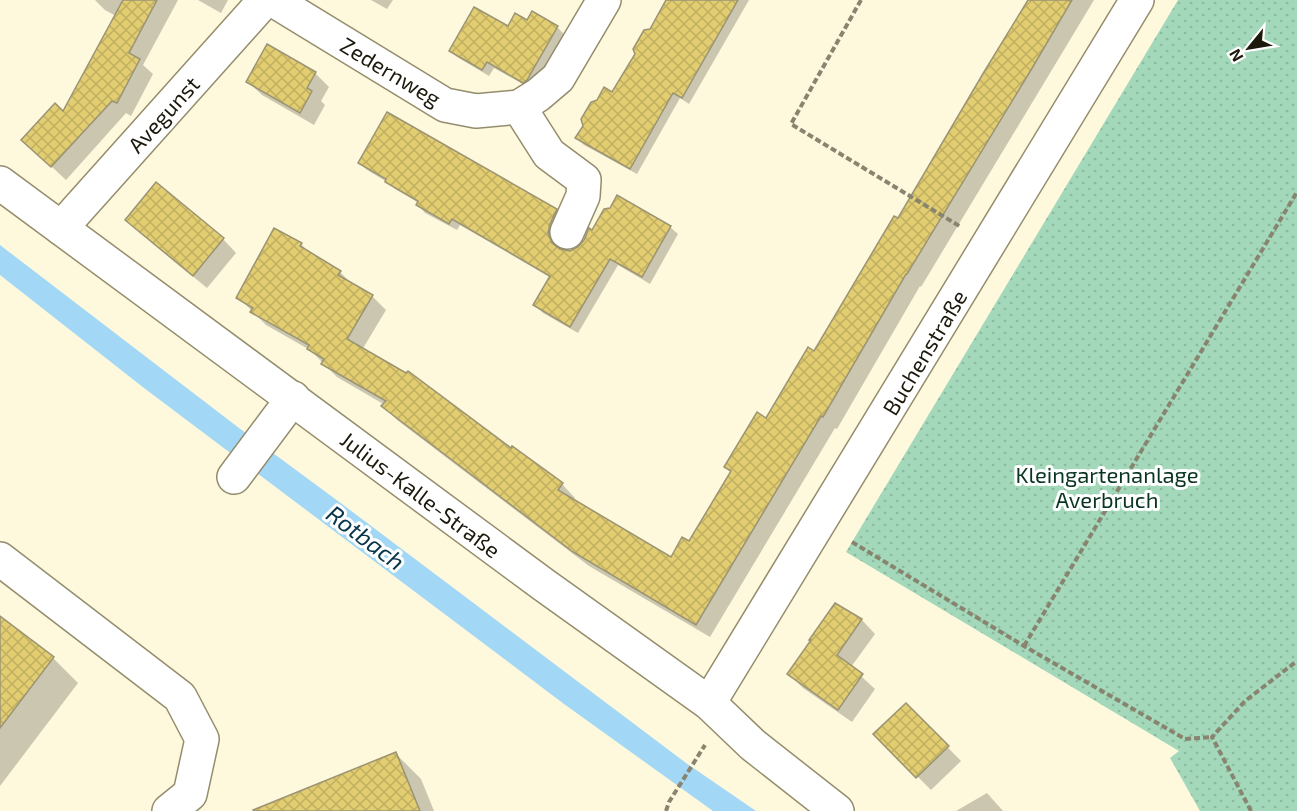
<svg xmlns="http://www.w3.org/2000/svg" width="1297" height="811" viewBox="0 0 1297 811" font-family="'Exo 2',sans-serif">
	<style>
		.park { fill: url(#park-dots) }
		.water { fill: #a2d8f6 }
		.shadow { fill: #0003 }
		.building { fill: url(#building-cross-hatch); stroke: #9b9474; stroke-width: 1.5 }
		.lines { fill: none; stroke-linecap: round; stroke-linejoin: round }
		.minor-casing { stroke: #948d6d; stroke-width: 36 }
		.path { stroke: #88846f; stroke-width: 4; stroke-dasharray: 6 3; stroke-linecap: butt }
		.minor { stroke: #fff; stroke-width: 33 }
		.labels { text-anchor: middle; dominant-baseline: central; stroke-width: 6; stroke-linejoin: round; paint-order: stroke }
		.street-label { font-size: 22px; fill: #1c190c; stroke: #fff }
		.park-label { font-size: 22px; fill: #0a3521; stroke: #fff }
		.water-label { font-size: 24px; font-style: italic; fill: #083549; stroke: #fff }
	</style>
	<defs>
		<pattern id="park-dots" width="8" height="8" patternUnits="userSpaceOnUse" patternTransform="scale(1.5)"><rect width="8" height="8" fill="#a3d9ba"/><path d="M2 2h.1M6 6h.1" fill="none" stroke="#8cba9f" stroke-width="1.8" stroke-linecap="round"/></pattern>
		<pattern id="building-cross-hatch" width="8" height="8" patternUnits="userSpaceOnUse" patternTransform="scale(1.5)"><rect width="8" height="8" fill="#e2cd71"/><path d="M0 0l8 8M0 8l8-8" fill="none" stroke="#c1af61"/></pattern>
	</defs>
	<rect width="100%" height="100%" fill="#fef8dc"/>
	<polygon class="park" points="1178,0 1297,0 1297,811 1200,811 1170,758 1179,751 846,552"/>
	<polygon class="water" points="0,245 239,428 342,504 686,763 756,811 713,811 564,704 144,388 0,275"/>
	<g class="shadow">
		<polygon points="95,0 178,0 143,65 153,74 131,116 126,113 66,180 37,153 64,113 116,16 105,10"/>
		<polygon points="198,0 228,0 221,13"/>
		<polygon points="371,0 393,0 387,9"/>
		<polygon points="668,0 749,0 689,104 680,98 637,174 584,145 577,138 613,94"/>
		<polygon points="1029,0 1094,0 921,287 920,286 837,429 835,428 710,637 589,566 397,420 383,406 385,405 337,377 310,350 266,325 238,297 275,230 301,244 311,255 340,272 353,285 372,296 386,310 362,350 562,484 575,498 573,500 672,559 689,543 732,473 726,466 766,420 815,353 899,220"/>
		<polygon points="532,13 557,27 564,34 535,85 530,88 494,68 489,76 457,57 451,51 528,22"/>
		<polygon points="315,73 329,87 321,101 325,105 314,125 262,95 248,82"/>
		<polygon points="359,162 556,210 563,218 555,242 558,250 570,252 670,227 678,234 650,284 618,265 578,333 543,313 535,305 551,278 460,225 457,230 425,213 418,205 419,203 395,189 387,182 367,170"/>
		<polygon points="127,219 223,239 236,253 207,288 140,233"/>
		<polygon points="835,605 862,620 875,634 851,667 875,689 852,722 803,688 789,674"/>
		<polygon points="0,618 53,658 78,683 0,786"/>
		<polygon points="906,705 961,761 931,790 875,734"/>
		<polygon points="396,754 421,779 434,811 254,811"/>
		<polygon points="987,793 1003,811 956,811"/>
	</g>
	<g class="building">
		<polygon points="123,0 157,0 129,53 140,59 117,103 112,101 51,167 21,140 55,103 63,111"/>
		<polygon points="666,0 738,0 682,98 673,93 630,169 575,138 583,126 581,119 591,102 597,100 604,87 612,92 635,54 633,49 644,30 650,29"/>
		<polygon points="1028,0 1072,0 1031,70 907,274 906,274 823,417 821,416 696,625 573,552 381,406 386,401 321,364 324,359 307,349 309,345 250,312 253,308 236,298 274,228 302,243 300,246 341,271 338,275 373,295 347,339 406,373 408,371 511,448 512,446 563,483 558,490 671,557 682,537 689,541 731,471 724,467 757,412 766,418 808,347 814,351 894,216 898,218 984,72"/>
		<polygon points="474,7 508,26 515,13 527,20 532,11 558,26 527,80 523,83 487,62 482,70 449,51"/>
		<polygon points="267,44 316,72 307,88 312,91 300,113 246,82"/>
		<polygon points="387,112 557,209 550,224 548,233 552,243 560,249 570,251 578,247 584,240 589,228 592,230 604,209 610,208 617,195 671,226 642,277 610,259 570,327 533,305 550,276 452,219 449,224 416,205 418,201 385,182 386,179 358,163"/>
		<polygon points="156,182 224,238 193,276 125,220"/>
		<polygon points="835,603 862,619 837,655 863,674 838,710 787,674 811,640 809,640"/>
		<polygon points="0,616 54,657 0,728"/>
		<polygon points="906,703 949,746 916,778 873,734"/>
		<polygon points="396,752 420,811 254,811 253,810"/>
	</g>
	<g class="lines">
		<g class="minor-casing">
			<g id="minor">
				<polyline points="273,0 445,105 476,111 519,107 538,95 558,78 604,0"/>
				<polyline points="519,107 549,154 584,180 583,196 567,232"/>
				<polyline points="0,183 544,585 709,703 753,745 837,811"/>
				<polyline points="61,228 265,0"/>
				<polyline points="234,477 293,398"/>
				<polyline points="0,559 180,697 202,739 190,794 169,811"/>
				<polyline points="709,703 1137,0"/>
			</g>
		</g>
		<g class="path">
			<polyline points="861,0 791,124 961,227"/>
			<polyline points="852,542 1024,646 1185,739 1212,737"/>
			<polyline points="1024,646 1297,192"/>
			<polyline points="666,811 669,802 705,745"/>
			<polyline points="1251,811 1212,737 1245,701 1297,661"/>
		</g>
		<use href="#minor" class="minor"/>
	</g>
	<g class="labels">
		<g class="street-label">
			<text transform="translate(391 71) rotate(31)">Zedernweg</text>
			<text transform="translate(163 114) rotate(-48)">Avegunst</text>
			<text transform="translate(924 352) rotate(-59)">Buchenstraße</text>
			<text transform="translate(421 494) rotate(37)">Julius-Kalle-Straße</text>
		</g>
		<g class="park-label">
			<text x="1107" y="474">Kleingartenanlage<tspan x="1107" dy="25">Averbruch</tspan></text>
		</g>
		<g class="water-label">
			<text transform="translate(366 537) rotate(37)">Rotbach</text>
		</g>
	</g>
	<g transform="translate(1249 48) rotate(240)" stroke="#ffffff" stroke-width="4.5" paint-order="stroke">
	<path d="M0-4.5L10 22L0 15L-10 22Z" fill="#1c190c"/>
	<text y="-9" font-size="16" font-weight="bold" text-anchor="middle" fill="#1c190c">N</text>
	</g>
</svg>
